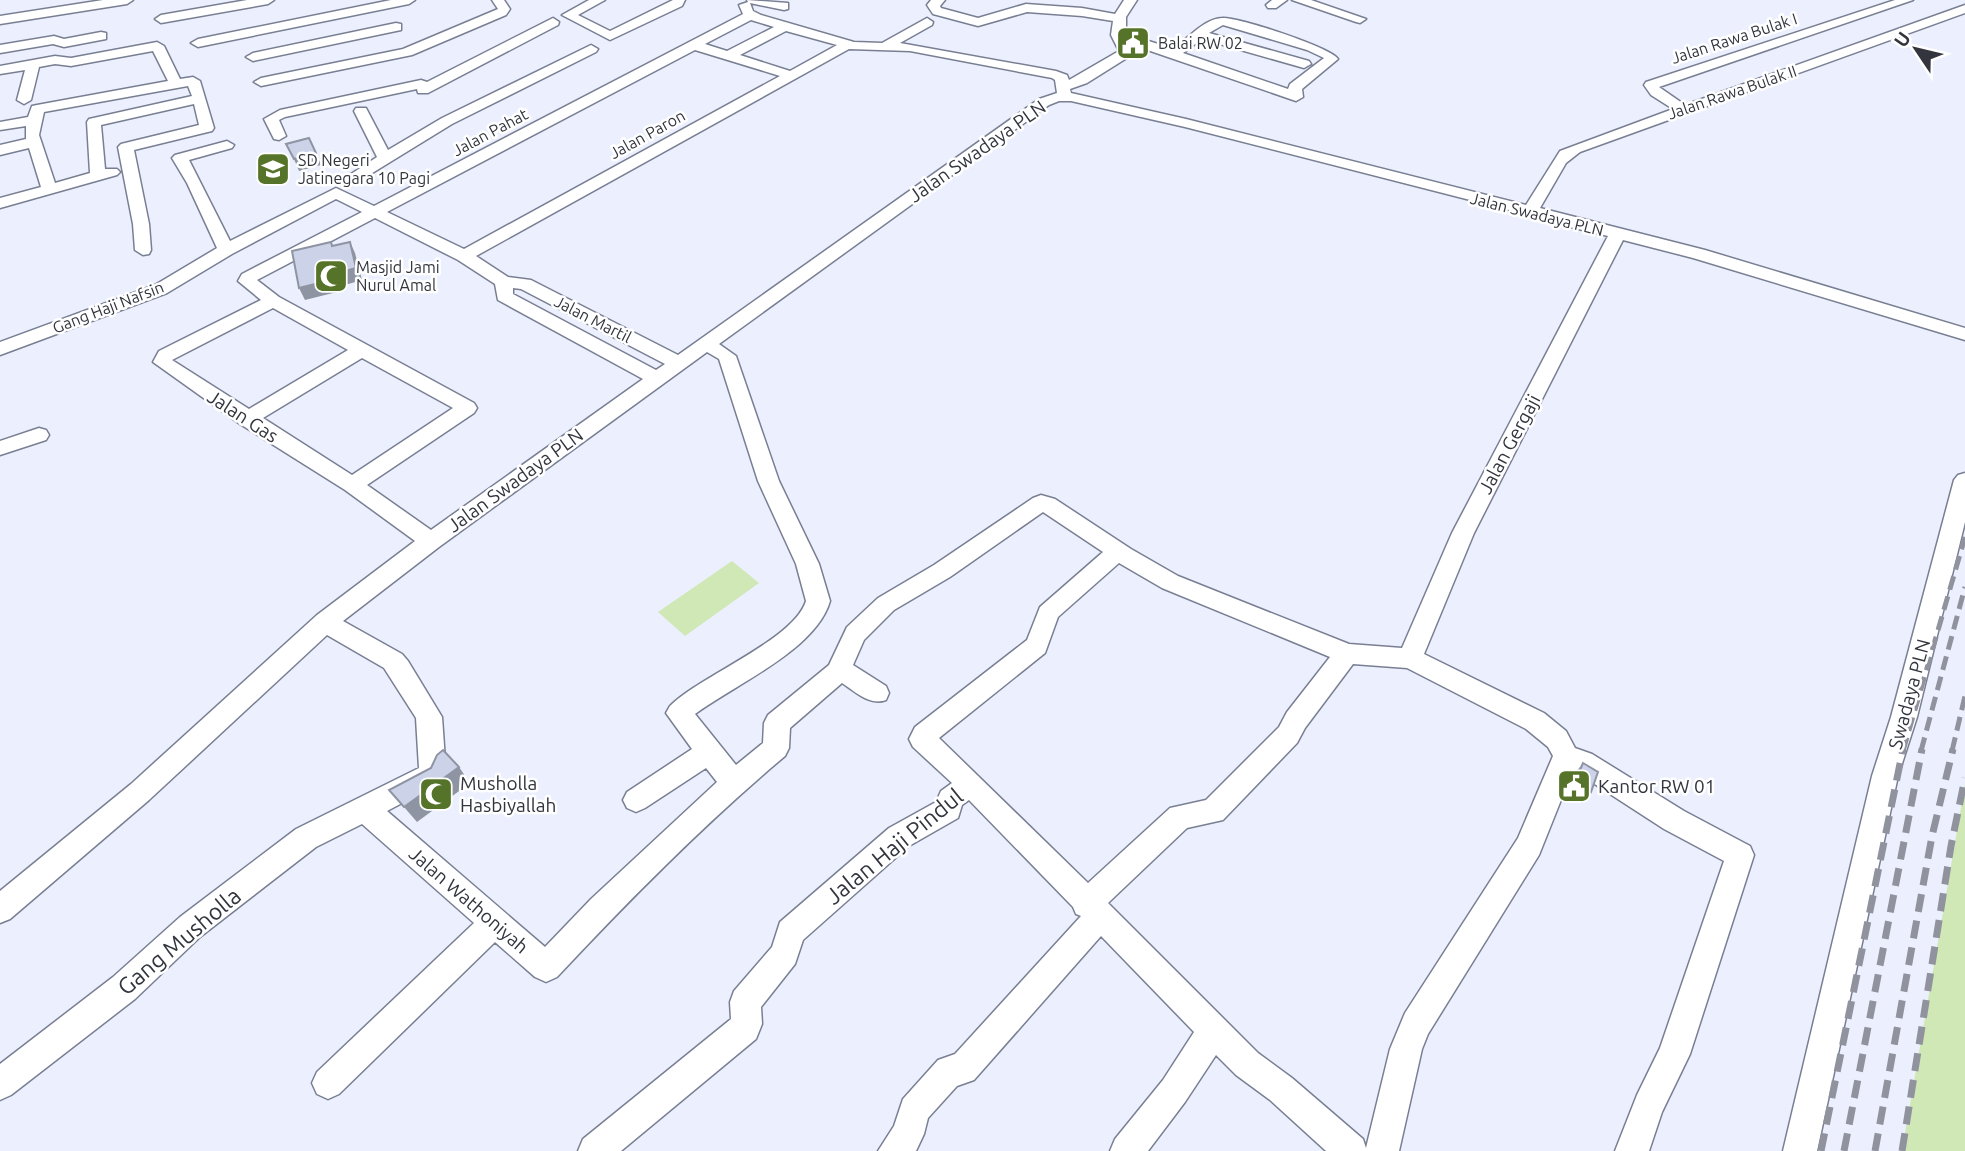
<svg xmlns="http://www.w3.org/2000/svg" width="1965" height="1151" viewBox="0 0 1965 1151" font-family="Ubuntu,sans-serif">
	<style>
		.green { fill: #d0e7b6 }
		.lines { fill: none; stroke-linecap: round; stroke-linejoin: round }
		.minor-casing { stroke: #797f93; stroke-width: 3 }
		.minor { fill: #fff; fill-rule: evenodd }
		.rail-far1 { stroke: #90939e; stroke-width: 5; stroke-dasharray: 14 7; stroke-linecap: butt }
		.rail { stroke: #90939e; stroke-width: 7; stroke-dasharray: 18 9; stroke-linecap: butt }
		.wall { fill: #afb5c8 }
		.shaded-wall { fill: #8f94a3 }
		.building { fill: #ccd3e9; stroke: #8f94a3; stroke-width: 2 }
		.labels { text-anchor: middle; dominant-baseline: central; stroke-width: 5; stroke-linejoin: round; paint-order: stroke }
		.far-street-label { font-size: 16px; fill: #33353e; stroke: #fff }
		.far-poi-label { font-size: 16px; fill: #33353e; stroke: #fff; text-anchor: start }
		.street-label { font-size: 19px; fill: #33353e; stroke: #fff }
		.poi-label { font-size: 19px; fill: #33353e; stroke: #fff; text-anchor: start }
		.near-street-label { font-size: 23px; fill: #33353e; stroke: #fff }
	</style>
	<rect width="100%" height="100%" fill="#ecf0fe"/>
	<g class="green">
		<polygon points="732,561 759,583 685,636 658,612"/>
		<polygon points="1965,784 1965,1151 1902,1151"/>
	</g>
	<g class="lines">
		<g class="minor-casing">
			<g id="minor">
				<polygon points="103,0 133,0 127,4 0,24 0,16"/>
				<polygon points="247,0 274,0 268,4 161,23 155,19 161,15"/>
				<polygon points="391,0 415,0 409,4 198,47 191,43 198,39"/>
				<polygon points="492,0 504,0 510,9 506,15 412,55 261,86 254,82 261,78 403,49 498,9"/>
				<polygon points="589,0 605,0 578,15 610,31 673,0 685,0 682,6 610,40 562,15"/>
				<path d="M747,0L788,3V9L784,10L750,3L753,11L761,15L854,42L882,43L927,18L933,22L932,25L900,43L1056,71L1067,75L1069,80L1119,51L1111,35L1113,21L1082,16L1027,12L978,26L933,14L927,5L931,0H945L940,6L941,8L978,18L1026,4L1082,8L1115,14L1124,0H1137L1126,17V34L1171,48C1188,41 1202,19 1222,18C1236,16 1332,48 1338,59L1302,89L1303,97L1296,101L1130,44L1133,49L1130,56L1087,83L1070,89L1071,93L1186,119L1526,205L1560,151L1673,109L1651,95L1644,85L1646,82L1895,0H1913L1659,87L1685,105L1965,5V13L1580,152L1566,163L1540,208L1705,250L1965,328V340L1693,258L1623,240L1474,533L1424,654L1544,713L1566,731L1575,748L1592,754L1684,811L1750,846L1754,855L1690,1054L1662,1112L1649,1151H1615L1637,1095L1660,1048L1724,861L1664,829L1573,770L1539,855L1428,1034L1422,1049L1399,1151H1326L1270,1100L1236,1075L1216,1055L1185,1102L1148,1151H1110L1115,1139L1163,1080L1194,1032L1101,936L974,1080L957,1086L928,1118L924,1134L916,1151H878L894,1126L903,1099L938,1060L955,1054L1081,916L1076,914L1073,907L969,800L962,805L958,818L909,846L803,940L795,964L761,1007L762,1024L756,1039L621,1151H578L583,1139L731,1019L730,1002L734,991L772,947L780,922L889,828L936,802L941,791L952,783L913,747L909,739L915,727L1027,640L1040,607L1103,552L1043,512L950,577L894,610L864,640L853,665L886,686L889,693L886,700C869,706 856,692 842,683L790,728L789,748L785,756C704,824 629,900 557,977L546,982L535,977L495,942L339,1094L328,1099L317,1094L312,1083L317,1072L474,923L362,824L316,847L200,937L135,999L11,1095L0,1100V1064L113,977L180,917L296,829L419,768L416,718L384,668L327,635L149,800L10,919L0,923V891L131,784L317,615L415,541L345,490L240,424L153,362L159,351L261,300L238,281L242,274L362,212L336,199L232,254L167,293L0,355V342L155,285L217,248L187,183L172,158L175,155L227,141L234,145L232,148L189,160L230,241L336,188L374,206L743,14L739,5L748,2ZM751,20L774,27L727,51L705,44ZM1223,25L1307,50L1324,58L1290,84L1288,89L1183,53L1202,39L1304,68L1311,64L1309,61L1209,33ZM786,31L837,45L790,71L740,55ZM849,49L910,51L1052,78L1055,80L1057,93L1039,99L678,355L531,280L508,277L476,256ZM695,50L780,76L464,249L387,212ZM1059,101H1071L1185,127L1521,213L1523,216L1608,236L1452,533L1402,648L1349,644L1178,576L1131,549L1055,499L1041,495L1033,498L934,565L878,598L847,627L829,665L768,715L764,723L763,743L736,765L695,714C734,685 816,650 830,601L819,564L779,481L736,356L719,344L1049,105ZM375,218L458,260L495,284L498,300L643,379L431,530L367,485L474,413L477,408L474,403L279,297L257,280ZM513,288L521,289L665,364L656,370L513,294ZM273,308L348,350L249,409L172,360ZM707,352L719,359L758,481L796,564L806,601C794,640 701,675 670,706L666,713L692,749L627,792L623,800L627,808L636,812L645,808L706,768L717,782L591,899L545,947L387,811L442,782L446,774L442,717L408,661L402,654L343,621L439,547ZM362,358L453,408L352,475L263,418ZM1119,563L1162,588L1330,657L1287,712L1279,727L1206,800L1170,808L1088,883L939,738L1045,653L1058,617ZM1353,664L1407,668L1526,729L1548,747L1553,756L1518,838L1405,1013L1390,1049L1366,1148L1363,1139L1292,1078L1258,1053L1108,903L1187,828L1223,820L1297,743L1305,728Z"/>
				<polygon points="1272,0 1287,0 1276,8 1268,8 1266,5"/>
				<polygon points="1292,0 1311,0 1366,19 1360,23 1356,22"/>
				<polygon points="553,18 559,22 558,25 428,93 418,93 417,89 285,117 279,120 286,136 279,140 274,139 264,119 280,110 421,80 427,82"/>
				<polygon points="396,23 401,24 401,30 253,61 246,57 253,53"/>
				<polygon points="101,32 106,33 106,39 64,47 53,44 0,53 0,45 54,36 64,39"/>
				<path d="M157,42L164,46L180,79L193,77L200,81L214,128L212,131L134,150L149,224L151,250L149,254L143,255L135,250L133,224L118,147L121,144L199,125L194,104L101,125L105,169H117L120,172L117,175L0,208V198L41,187L29,148L0,155V145L26,139V126L0,130V122L28,117L32,106L37,105L168,81L153,51L71,66L55,64L39,67L31,100L24,104L17,100L25,70L0,74V66L55,56L71,58ZM188,86L192,96L89,119L87,122L90,173L55,183L39,135L44,112Z"/>
				<polygon points="591,45 598,49 596,52 452,124 356,183 350,185 342,180 377,157 354,111 356,108 366,108 388,150 442,118"/>
				<polygon points="39,428 46,430 49,435 46,440 0,455 0,441"/>
				<polygon points="1965,473 1965,522 1917,717 1898,776 1817,1151 1783,1151 1872,776 1891,717 1954,480 1958,475"/>
			</g>
		</g>
		<use href="#minor" class="minor"/>
		<g class="rail-far1">
			<polyline points="1903,751 1965,537"/>
			<polyline points="1921,751 1965,587"/>
			<polyline points="1952,751 1965,696"/>
		</g>
		<g class="rail">
			<polyline points="1821,1151 1903,749"/>
			<polyline points="1844,1151 1922,749"/>
			<polyline points="1875,1151 1932,836 1953,749"/>
			<polyline points="1902,1151 1951,846 1965,778"/>
		</g>
	</g>
	<polygon class="wall" points="1583,763 1591,792 1582,803 1566,795 1574,774"/>
	<g class="shaded-wall">
		<polygon points="315,150 321,165 299,171 294,159"/>
		<polygon points="350,242 355,253 362,280 345,285 345,290 305,300 299,288 338,273"/>
		<polygon points="459,767 470,783 417,822 404,807"/>
	</g>
	<g class="building">
		<polygon points="309,138 316,153 294,159 286,144"/>
		<polygon points="331,242 332,246 350,242 356,268 338,273 339,278 299,288 292,251"/>
		<polygon points="443,750 459,767 404,807 389,790 431,768 437,755"/>
		<polygon points="1583,763 1598,772 1591,792 1574,784"/>
	</g>
	<defs>
		<g id="civic-square" transform="scale(1.75)"><rect x="-9" y="-9" width="18" height="18" rx="4" fill="#567429" stroke="#fff"/><path d="M-.6-6.5H3V-4.5H.6V-3L4-1V1h2V6H-6V1h2V-1L-.6-3ZM-1.2 2.5V6h2.4V2.5Z" fill="#fff"/></g>
		<g id="school-square" transform="scale(1.75)"><rect x="-9" y="-9" width="18" height="18" rx="4" fill="#567429" stroke="#fff"/><path d="M0-5L7-2L0 1L-7-2ZM-4 1L0 2.5L4 1V4Q0 6-4 4Z" fill="#fff"/></g>
		<g id="mosque-square" transform="scale(1.75)"><rect x="-9" y="-9" width="18" height="18" rx="4" fill="#567429" stroke="#fff"/><path d="M3.5-4.9A6 6 0 1 0 3.5 4.9A5 5 0 1 1 3.5-4.9Z" fill="#fff"/></g>
	</defs>
	<g fill-rule="evenodd">
		<use href="#civic-square" x="1133" y="43"/>
		<use href="#school-square" x="273" y="169"/>
		<use href="#mosque-square" x="331" y="276"/>
		<use href="#civic-square" x="1574" y="786"/>
		<use href="#mosque-square" x="436" y="794"/>
	</g>
	<g class="labels">
		<g class="far-street-label">
			<text transform="translate(1734 38) rotate(-18)">Jalan Rawa Bulak I</text>
			<text transform="translate(1732 92) rotate(-19)">Jalan Rawa Bulak II</text>
			<text transform="translate(490 132) rotate(-28)">Jalan Pahat</text>
			<text transform="translate(647 134) rotate(-29)">Jalan Paron</text>
			<text transform="translate(1537 214) rotate(14)">Jalan Swadaya PLN</text>
			<text transform="translate(108 307) rotate(-21)">Gang Haji Nafsin</text>
			<text transform="translate(593 319) rotate(27)">Jalan Martil</text>
		</g>
		<g class="far-poi-label">
			<text x="1158" y="43">Balai RW 02</text>
			<text x="298" y="160">SD Negeri<tspan x="298" dy="18">Jatinegara 10 Pagi</tspan></text>
			<text x="356" y="267">Masjid Jami<tspan x="356" dy="18">Nurul Amal</tspan></text>
		</g>
		<g class="street-label">
			<text transform="translate(977 151) rotate(-35)">Jalan Swadaya PLN</text>
			<text transform="translate(243 416) rotate(33)">Jalan Gas</text>
			<text transform="translate(1509 444) rotate(-62)">Jalan Gergaji</text>
			<text transform="translate(515 480) rotate(-36)">Jalan Swadaya PLN</text>
			<text transform="translate(1909 694) rotate(-75)">Swadaya PLN</text>
			<text transform="translate(469 900) rotate(41)">Jalan Wathoniyah</text>
		</g>
		<g class="poi-label">
			<text x="460" y="783">Musholla<tspan x="460" dy="22">Hasbiyallah</tspan></text>
			<text x="1598" y="786">Kantor RW 01</text>
		</g>
		<g class="near-street-label">
			<text transform="translate(894 846) rotate(-39)">Jalan Haji Pindul</text>
			<text transform="translate(179 941) rotate(-40)">Gang Musholla</text>
		</g>
	</g>
	<g transform="translate(1916 49) rotate(305)" stroke="#ffffff" stroke-width="5" paint-order="stroke">
	<path d="M0-5L12 26L0 18L-12 26Z" fill="#33353e"/>
	<text y="-10" font-size="19" font-weight="bold" text-anchor="middle" fill="#33353e">U</text>
	</g>
</svg>
